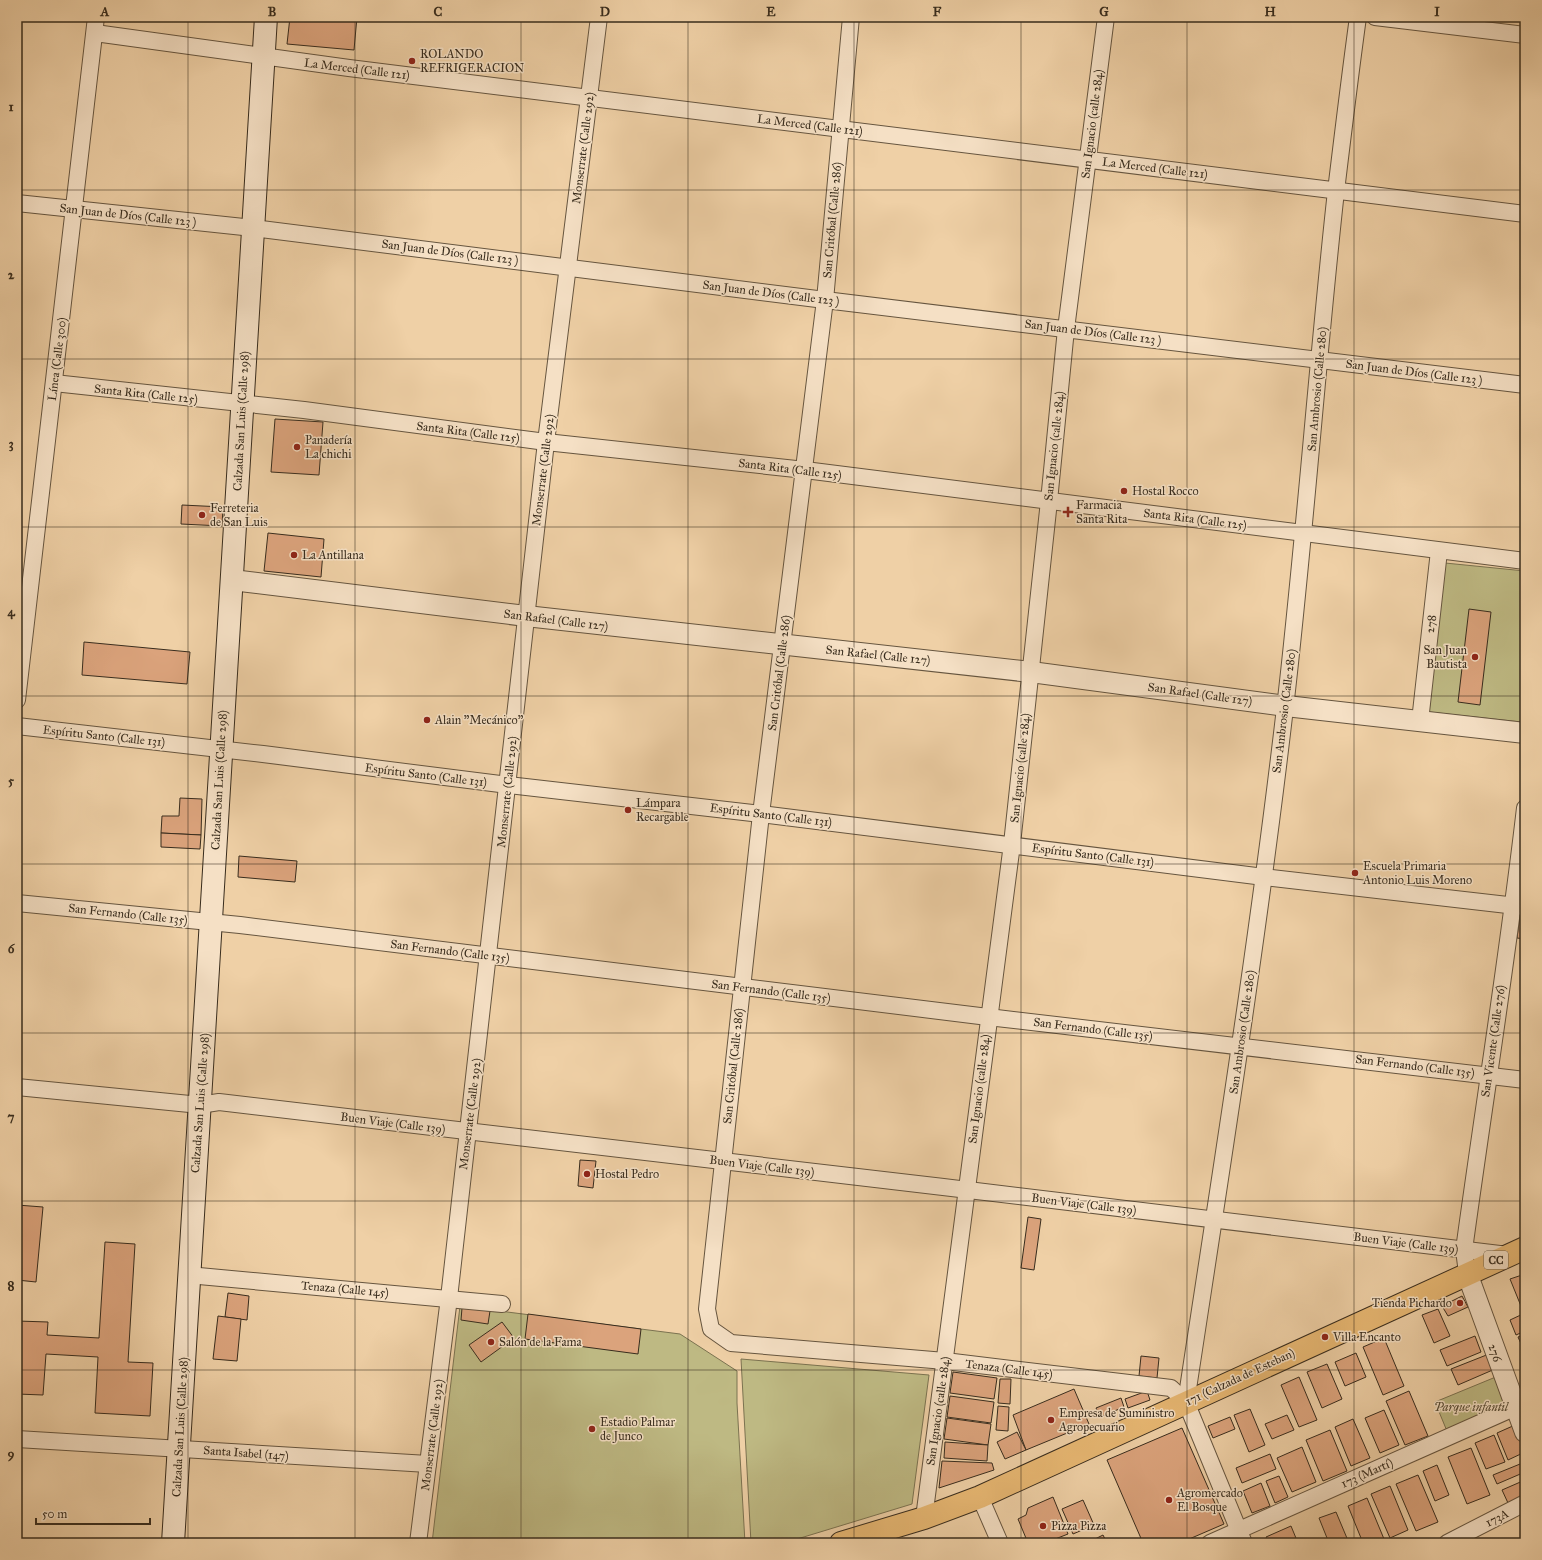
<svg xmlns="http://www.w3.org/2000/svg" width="1542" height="1560" viewBox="0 0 1542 1560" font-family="'IM FELL Great Primer',serif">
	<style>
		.green { fill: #beb983; stroke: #7b7250 }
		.building { fill: #dba37c; stroke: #382c1d }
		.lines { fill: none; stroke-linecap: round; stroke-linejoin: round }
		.minor-casing { stroke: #66553f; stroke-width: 18 }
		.tertiary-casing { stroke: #66553f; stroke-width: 22 }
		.secondary-casing { stroke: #382c1d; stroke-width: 24 }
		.primary-casing { stroke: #382c1d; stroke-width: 24 }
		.minor { stroke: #f5e0c5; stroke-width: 16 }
		.tertiary { stroke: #f5e0c5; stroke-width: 20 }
		.secondary { stroke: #f5e0c5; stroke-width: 22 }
		.primary { stroke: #e8b873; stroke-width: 22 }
		.grid { fill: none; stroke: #382c1d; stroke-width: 1; stroke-opacity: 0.55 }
		.poi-dot { fill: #8f2418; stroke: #f5e0c5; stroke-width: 1.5 }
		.labels { text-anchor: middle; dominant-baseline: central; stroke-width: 3; stroke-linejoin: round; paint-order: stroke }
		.shield { fill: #f5e0c5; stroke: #71624f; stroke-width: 1 }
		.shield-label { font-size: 11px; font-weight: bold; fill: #382c1d }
		.poi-label { font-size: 12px; fill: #382c1d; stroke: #f5e0c5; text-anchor: start }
		.street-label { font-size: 12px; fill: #382c1d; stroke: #f5e0c5 }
		.park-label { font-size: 12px; font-style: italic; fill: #534831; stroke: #f5e0c5 }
		.neatline { fill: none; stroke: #382c1d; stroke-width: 1.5 }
		.grid-label { font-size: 13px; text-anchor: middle; font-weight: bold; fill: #382c1d }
	</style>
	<rect width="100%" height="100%" fill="#efd0a6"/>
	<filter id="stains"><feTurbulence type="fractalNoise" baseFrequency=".005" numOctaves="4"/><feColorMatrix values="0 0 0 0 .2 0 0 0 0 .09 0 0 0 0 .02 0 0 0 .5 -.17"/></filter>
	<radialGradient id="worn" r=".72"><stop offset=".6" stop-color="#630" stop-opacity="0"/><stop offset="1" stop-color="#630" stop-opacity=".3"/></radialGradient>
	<g class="green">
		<polygon points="1445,563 1525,571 1525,718 1521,722 1429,712"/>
		<polygon points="460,1306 680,1334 737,1371 737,1403 745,1543 432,1543"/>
		<polygon points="741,1359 929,1375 912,1504 784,1543 751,1543"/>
		<polygon points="1503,1374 1515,1408 1449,1436 1435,1402"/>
	</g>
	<g class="building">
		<polygon points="290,17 357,17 354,50 287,44"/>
		<polygon points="275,419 323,422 319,475 271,472"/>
		<polygon points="182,505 223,507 222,526 181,524"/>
		<polygon points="268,533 324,539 321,577 264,571"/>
		<polygon points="1469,609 1491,612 1480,705 1458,702"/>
		<polygon points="84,642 190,652 187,684 82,675"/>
		<polygon points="180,798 202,799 201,835 161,833 162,816 179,816"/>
		<polygon points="161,833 201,835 200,849 161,847"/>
		<polygon points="239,856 297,861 295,882 238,877"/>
		<polygon points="1520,915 1525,916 1525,939 1517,938"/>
		<polygon points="580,1160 596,1161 593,1188 578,1186"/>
		<polygon points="17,1205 43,1207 36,1282 17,1280"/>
		<polygon points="1028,1217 1041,1219 1034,1270 1021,1268"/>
		<polygon points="105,1242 135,1244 128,1362 153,1363 150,1416 95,1413 98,1357 46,1354 43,1395 17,1394 17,1321 48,1322 47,1335 99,1338"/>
		<polygon points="1525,1274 1525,1316 1510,1279"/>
		<polygon points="228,1293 249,1296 247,1320 225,1317"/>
		<polygon points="1462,1296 1468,1307 1448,1316 1442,1306"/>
		<polygon points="462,1308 490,1311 488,1324 461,1320"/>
		<polygon points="1438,1309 1450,1336 1434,1343 1422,1315"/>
		<polygon points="1525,1313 1525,1331 1516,1335 1510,1320"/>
		<polygon points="528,1314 641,1329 638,1354 525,1339"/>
		<polygon points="218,1316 241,1319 237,1361 213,1359"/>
		<polygon points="502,1322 514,1338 481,1362 469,1345"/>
		<polygon points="1525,1334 1525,1353 1518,1337"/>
		<polygon points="1475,1336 1481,1352 1447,1366 1440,1350"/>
		<polygon points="1384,1338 1404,1386 1383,1395 1363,1347"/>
		<polygon points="1356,1353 1366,1377 1345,1386 1335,1362"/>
		<polygon points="1489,1354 1495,1369 1458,1385 1451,1369"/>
		<polygon points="1141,1356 1159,1358 1157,1378 1139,1376"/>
		<polygon points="1327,1364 1342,1399 1322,1408 1307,1372"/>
		<polygon points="953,1372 997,1378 994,1399 950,1393"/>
		<polygon points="1299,1377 1317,1420 1299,1427 1281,1385"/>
		<polygon points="1000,1379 1011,1379 1010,1404 998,1403"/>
		<polygon points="1074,1389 1089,1424 1026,1450 1013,1415"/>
		<polygon points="1147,1391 1150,1400 1128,1408 1125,1399"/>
		<polygon points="1409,1391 1428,1436 1405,1445 1386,1401"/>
		<polygon points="950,1396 994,1402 991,1423 947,1417"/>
		<polygon points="1121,1398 1124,1407 1100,1417 1096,1408"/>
		<polygon points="998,1406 1009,1407 1008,1431 996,1430"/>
		<polygon points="1250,1409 1265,1445 1249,1452 1234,1415"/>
		<polygon points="1384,1410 1399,1445 1380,1453 1365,1418"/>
		<polygon points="1287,1415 1294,1430 1272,1439 1265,1424"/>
		<polygon points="1230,1417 1235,1429 1213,1438 1208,1426"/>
		<polygon points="947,1418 991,1424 988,1445 944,1439"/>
		<polygon points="1353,1419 1370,1458 1351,1466 1335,1427"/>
		<polygon points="1515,1425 1525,1448 1525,1452 1508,1460 1497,1433"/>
		<polygon points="1182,1428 1224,1524 1180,1543 1143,1543 1107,1460"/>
		<polygon points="1330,1430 1347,1471 1323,1481 1306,1440"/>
		<polygon points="1017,1432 1026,1450 1005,1459 997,1442"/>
		<polygon points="1494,1435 1505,1462 1486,1469 1475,1443"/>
		<polygon points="945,1442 988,1445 987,1461 944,1458"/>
		<polygon points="1302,1447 1316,1482 1292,1492 1277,1458"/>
		<polygon points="1471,1448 1490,1495 1467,1504 1448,1457"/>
		<polygon points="1270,1454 1276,1469 1242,1483 1236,1468"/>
		<polygon points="942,1461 992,1463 994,1470 939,1488"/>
		<polygon points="1525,1462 1525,1472 1497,1484 1493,1475"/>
		<polygon points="1437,1465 1449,1495 1435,1501 1423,1471"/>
		<polygon points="1418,1475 1438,1522 1416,1531 1396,1484"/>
		<polygon points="1279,1476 1288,1497 1275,1503 1266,1481"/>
		<polygon points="1525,1480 1525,1496 1508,1503 1502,1490"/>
		<polygon points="1261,1483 1270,1506 1252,1513 1243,1491"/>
		<polygon points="1390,1486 1408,1530 1390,1538 1371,1494"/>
		<polygon points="1053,1497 1068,1534 1045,1543 1028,1543 1018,1519 1026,1515 1028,1508"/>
		<polygon points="1367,1498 1384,1539 1374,1543 1363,1543 1348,1506"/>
		<polygon points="1083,1500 1094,1525 1073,1534 1062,1509"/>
		<polygon points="1336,1512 1349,1543 1329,1543 1319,1518"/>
		<polygon points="1291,1526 1298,1543 1269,1543 1266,1537"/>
		<polygon points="1103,1535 1107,1543 1094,1543 1093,1540"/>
		<polygon points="1087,1539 1089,1543 1077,1543"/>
	</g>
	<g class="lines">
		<g class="minor-casing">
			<g id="minor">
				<polyline points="851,17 825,300 761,814 707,1309 711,1329 731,1343 945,1361 1171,1388 1186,1402 1244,1543"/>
				<polyline points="1375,17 1525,35"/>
				<polyline points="95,33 349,68 1525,214"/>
				<polyline points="17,203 253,228 825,300 1525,385"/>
				<polyline points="54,383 304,410 546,442 805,470 1525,561"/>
				<polyline points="17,700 96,17"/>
				<polyline points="1420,721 1439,551"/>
				<polyline points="17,726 263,754 508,785 761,814 1264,877 1525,907"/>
				<polyline points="17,903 240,925 988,1017 1525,1080"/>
				<path d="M17,1087L200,1105L219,1102C648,1155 1079,1200 1508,1255"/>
				<path d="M1467,1273L1464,1250C1484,1103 1508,956 1525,808"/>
				<polyline points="188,1275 502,1304"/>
				<path d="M1186,1402C1221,1171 1258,940 1285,708C1305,536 1317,363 1336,191C1343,133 1350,75 1358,17"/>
				<polyline points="17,1439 428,1464"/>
				<polyline points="980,1497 1000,1543"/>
				<polyline points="924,1518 1012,844 1049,501 1066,329 1106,17"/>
				<polyline points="418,1543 449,1298 546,442 599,17"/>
				<polyline points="1210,1543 1525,1403"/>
				<polyline points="1447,1543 1525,1503"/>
			</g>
		</g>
		<g class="tertiary-casing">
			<g id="tertiary">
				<polyline points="232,580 526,616 1031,672 1286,706 1525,733"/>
				<polyline points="1467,1273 1525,1432"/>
			</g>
		</g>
		<g class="secondary-casing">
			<polyline id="secondary" points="173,1543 266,17"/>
		</g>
		<g class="primary-casing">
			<polyline id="primary" points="841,1543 924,1518 980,1497 1525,1248"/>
		</g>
		<use href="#minor" class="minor"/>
		<use href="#tertiary" class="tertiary"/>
		<use href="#secondary" class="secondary"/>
		<use href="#primary" class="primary"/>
	</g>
	<path class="grid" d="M188,17V1543M355,17V1543M521,17V1543M688,17V1543M854,17V1543M1021,17V1543M1187,17V1543M1354,17V1543M17,190H1525M17,359H1525M17,527H1525M17,696H1525M17,864H1525M17,1033H1525M17,1201H1525M17,1370H1525"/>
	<g class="poi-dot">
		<circle cx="412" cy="61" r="4"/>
		<circle cx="297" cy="447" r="4"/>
		<circle cx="1124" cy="491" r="4"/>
		<path d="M1066 506h4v4h4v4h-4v4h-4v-4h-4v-4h4z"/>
		<circle cx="202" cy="515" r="4"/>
		<circle cx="294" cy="555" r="4"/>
		<circle cx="1475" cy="657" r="4"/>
		<circle cx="427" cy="720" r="4"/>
		<circle cx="628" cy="810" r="4"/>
		<circle cx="1355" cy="873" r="4"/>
		<circle cx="587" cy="1174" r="4"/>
		<circle cx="1460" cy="1303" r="4"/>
		<circle cx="1325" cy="1337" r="4"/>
		<circle cx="491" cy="1342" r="4"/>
		<circle cx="1051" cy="1420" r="4"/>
		<circle cx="592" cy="1429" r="4"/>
		<circle cx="1169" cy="1500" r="4"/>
		<circle cx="1043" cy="1526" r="4"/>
	</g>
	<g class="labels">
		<rect class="shield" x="1484" y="1251" width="24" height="18" rx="3"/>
		<g class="shield-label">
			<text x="1496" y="1260">CC</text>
		</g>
		<g class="poi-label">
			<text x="420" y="54">ROLANDO<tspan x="420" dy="14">REFRIGERACION</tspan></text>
			<text x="305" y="440">Panadería<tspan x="305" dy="14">La chichi</tspan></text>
			<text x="1132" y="491">Hostal Rocco</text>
			<text x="1076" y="505">Farmacia<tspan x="1076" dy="14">Santa Rita</tspan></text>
			<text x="210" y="508">Ferreteria<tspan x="210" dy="14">de San Luis</tspan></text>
			<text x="302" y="555">La Antillana</text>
			<text x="1467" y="650" text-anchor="end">San Juan<tspan x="1467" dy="14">Bautista</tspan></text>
			<text x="435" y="720">Alain "Mecánico"</text>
			<text x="636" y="803">Lámpara<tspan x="636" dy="14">Recargable</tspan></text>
			<text x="1363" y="866">Escuela Primaria<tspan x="1363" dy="14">Antonio Luis Moreno</tspan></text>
			<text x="595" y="1174">Hostal Pedro</text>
			<text x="1452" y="1303" text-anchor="end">Tienda Pichardo</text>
			<text x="1333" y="1337">Villa Encanto</text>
			<text x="499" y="1342">Salón de la Fama</text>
			<text x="1059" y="1413">Empresa de Suministro<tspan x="1059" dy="14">Agropecuario</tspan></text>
			<text x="600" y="1422">Estadio Palmar<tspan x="600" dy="14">de Junco</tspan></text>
			<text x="1177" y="1493">Agromercado<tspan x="1177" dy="14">El Bosque</tspan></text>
			<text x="1051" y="1526">Pizza Pizza</text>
		</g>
		<g class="street-label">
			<text transform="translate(357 69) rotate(7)">La Merced (Calle 121)</text>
			<text transform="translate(1092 124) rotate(-83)">San Ignacio (calle 284)</text>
			<text transform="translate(810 125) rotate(7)">La Merced (Calle 121)</text>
			<text transform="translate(583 148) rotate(-83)">Monserrate (Calle 292)</text>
			<text transform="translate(1155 168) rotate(7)">La Merced (Calle 121)</text>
			<text transform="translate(128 215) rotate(6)">San Juan de Díos (Calle 123 )</text>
			<text transform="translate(832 220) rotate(-85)">San Critóbal (Calle 286)</text>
			<text transform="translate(450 252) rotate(7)">San Juan de Díos (Calle 123 )</text>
			<text transform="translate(771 293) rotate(7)">San Juan de Díos (Calle 123 )</text>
			<text transform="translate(1093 332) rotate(7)">San Juan de Díos (Calle 123 )</text>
			<text transform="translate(57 359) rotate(-83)">Línea (Calle 300)</text>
			<text transform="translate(1414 372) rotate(7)">San Juan de Díos (Calle 123 )</text>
			<text transform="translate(1317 389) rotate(-85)">San Ambrosio (Calle 280)</text>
			<text transform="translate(146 394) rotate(6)">Santa Rita (Calle 125)</text>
			<text transform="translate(241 421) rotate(-87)">Calzada San Luis (Calle 298)</text>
			<text transform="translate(468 432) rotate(7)">Santa Rita (Calle 125)</text>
			<text transform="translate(1054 446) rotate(-84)">San Ignacio (calle 284)</text>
			<text transform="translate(790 469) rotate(7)">Santa Rita (Calle 125)</text>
			<text transform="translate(543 470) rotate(-83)">Monserrate (Calle 292)</text>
			<text transform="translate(1195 519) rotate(7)">Santa Rita (Calle 125)</text>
			<text transform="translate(556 620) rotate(7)">San Rafael (Calle 127)</text>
			<text transform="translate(1431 624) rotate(-83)">278</text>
			<text transform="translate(878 655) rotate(6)">San Rafael (Calle 127)</text>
			<text transform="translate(779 673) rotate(-83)">San Critóbal (Calle 286)</text>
			<text transform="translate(1200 694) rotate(8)">San Rafael (Calle 127)</text>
			<text transform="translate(1284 711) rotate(-83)">San Ambrosio (Calle 280)</text>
			<text transform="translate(104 736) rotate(6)">Espíritu Santo (Calle 131)</text>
			<text transform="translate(1020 768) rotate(-84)">San Ignacio (calle 284)</text>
			<text transform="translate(426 775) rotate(7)">Espíritu Santo (Calle 131)</text>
			<text transform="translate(219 780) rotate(-87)">Calzada San Luis (Calle 298)</text>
			<text transform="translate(507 792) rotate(-84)">Monserrate (Calle 292)</text>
			<text transform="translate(771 815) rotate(7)">Espíritu Santo (Calle 131)</text>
			<text transform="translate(1093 855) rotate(7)">Espíritu Santo (Calle 131)</text>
			<text transform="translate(128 914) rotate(6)">San Fernando (Calle 135)</text>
			<text transform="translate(450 951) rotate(7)">San Fernando (Calle 135)</text>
			<text transform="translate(771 991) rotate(7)">San Fernando (Calle 135)</text>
			<text transform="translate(1093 1029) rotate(7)">San Fernando (Calle 135)</text>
			<text transform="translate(1242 1032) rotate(-82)">San Ambrosio (Calle 280)</text>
			<text transform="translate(1493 1041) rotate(-82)">San Vicente (Calle 276)</text>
			<text transform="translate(733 1066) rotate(-84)">San Critóbal (Calle 286)</text>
			<text transform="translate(1415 1066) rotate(7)">San Fernando (Calle 135)</text>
			<text transform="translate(979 1089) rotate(-83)">San Ignacio (calle 284)</text>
			<text transform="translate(200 1103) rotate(-86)">Calzada San Luis (Calle 298)</text>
			<text transform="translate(470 1114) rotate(-83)">Monserrate (Calle 292)</text>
			<text transform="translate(393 1123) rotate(7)">Buen Viaje (Calle 139)</text>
			<text transform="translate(762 1166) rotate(7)">Buen Viaje (Calle 139)</text>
			<text transform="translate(1084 1204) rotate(7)">Buen Viaje (Calle 139)</text>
			<text transform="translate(1406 1243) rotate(7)">Buen Viaje (Calle 139)</text>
			<text transform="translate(345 1289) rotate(5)">Tenaza (Calle 145)</text>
			<text transform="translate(1495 1353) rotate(70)">276</text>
			<text transform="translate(1009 1369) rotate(7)">Tenaza (Calle 145)</text>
			<text transform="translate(1240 1377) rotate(-25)">171 (Calzada de Esteban)</text>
			<text transform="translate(938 1411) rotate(-82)">San Ignacio (calle 284)</text>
			<text transform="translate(180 1427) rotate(-87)">Calzada San Luis (Calle 298)</text>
			<text transform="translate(432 1435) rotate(-83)">Monserrate (Calle 292)</text>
			<text transform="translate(246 1453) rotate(4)">Santa Isabel (147)</text>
			<text transform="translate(1367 1473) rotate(-24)">173 (Martí)</text>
			<text transform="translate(1497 1518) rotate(-27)">173A</text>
		</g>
		<g class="park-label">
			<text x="1471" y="1407">Parque infantil</text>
		</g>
	</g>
	<rect width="1542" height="1560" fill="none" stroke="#efd0a6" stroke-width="44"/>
	<path d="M36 1518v6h114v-6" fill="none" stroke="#382c1d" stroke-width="2"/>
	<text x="42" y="1518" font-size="12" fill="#382c1d" stroke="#f5e0c5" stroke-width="3" paint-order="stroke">50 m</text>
	<rect x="22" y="22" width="1498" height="1516" class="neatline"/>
	<g class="grid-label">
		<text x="105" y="16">A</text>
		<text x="272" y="16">B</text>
		<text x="438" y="16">C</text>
		<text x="605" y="16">D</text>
		<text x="771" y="16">E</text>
		<text x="937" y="16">F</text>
		<text x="1104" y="16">G</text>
		<text x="1270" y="16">H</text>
		<text x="1437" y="16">I</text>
		<text x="11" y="111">1</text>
		<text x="11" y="279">2</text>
		<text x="11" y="448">3</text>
		<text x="11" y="616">4</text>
		<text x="11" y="785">5</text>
		<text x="11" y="953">6</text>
		<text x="11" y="1121">7</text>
		<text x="11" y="1290">8</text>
		<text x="11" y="1458">9</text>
	</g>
	<rect width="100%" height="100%" filter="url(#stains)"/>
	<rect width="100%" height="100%" fill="url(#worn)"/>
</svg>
